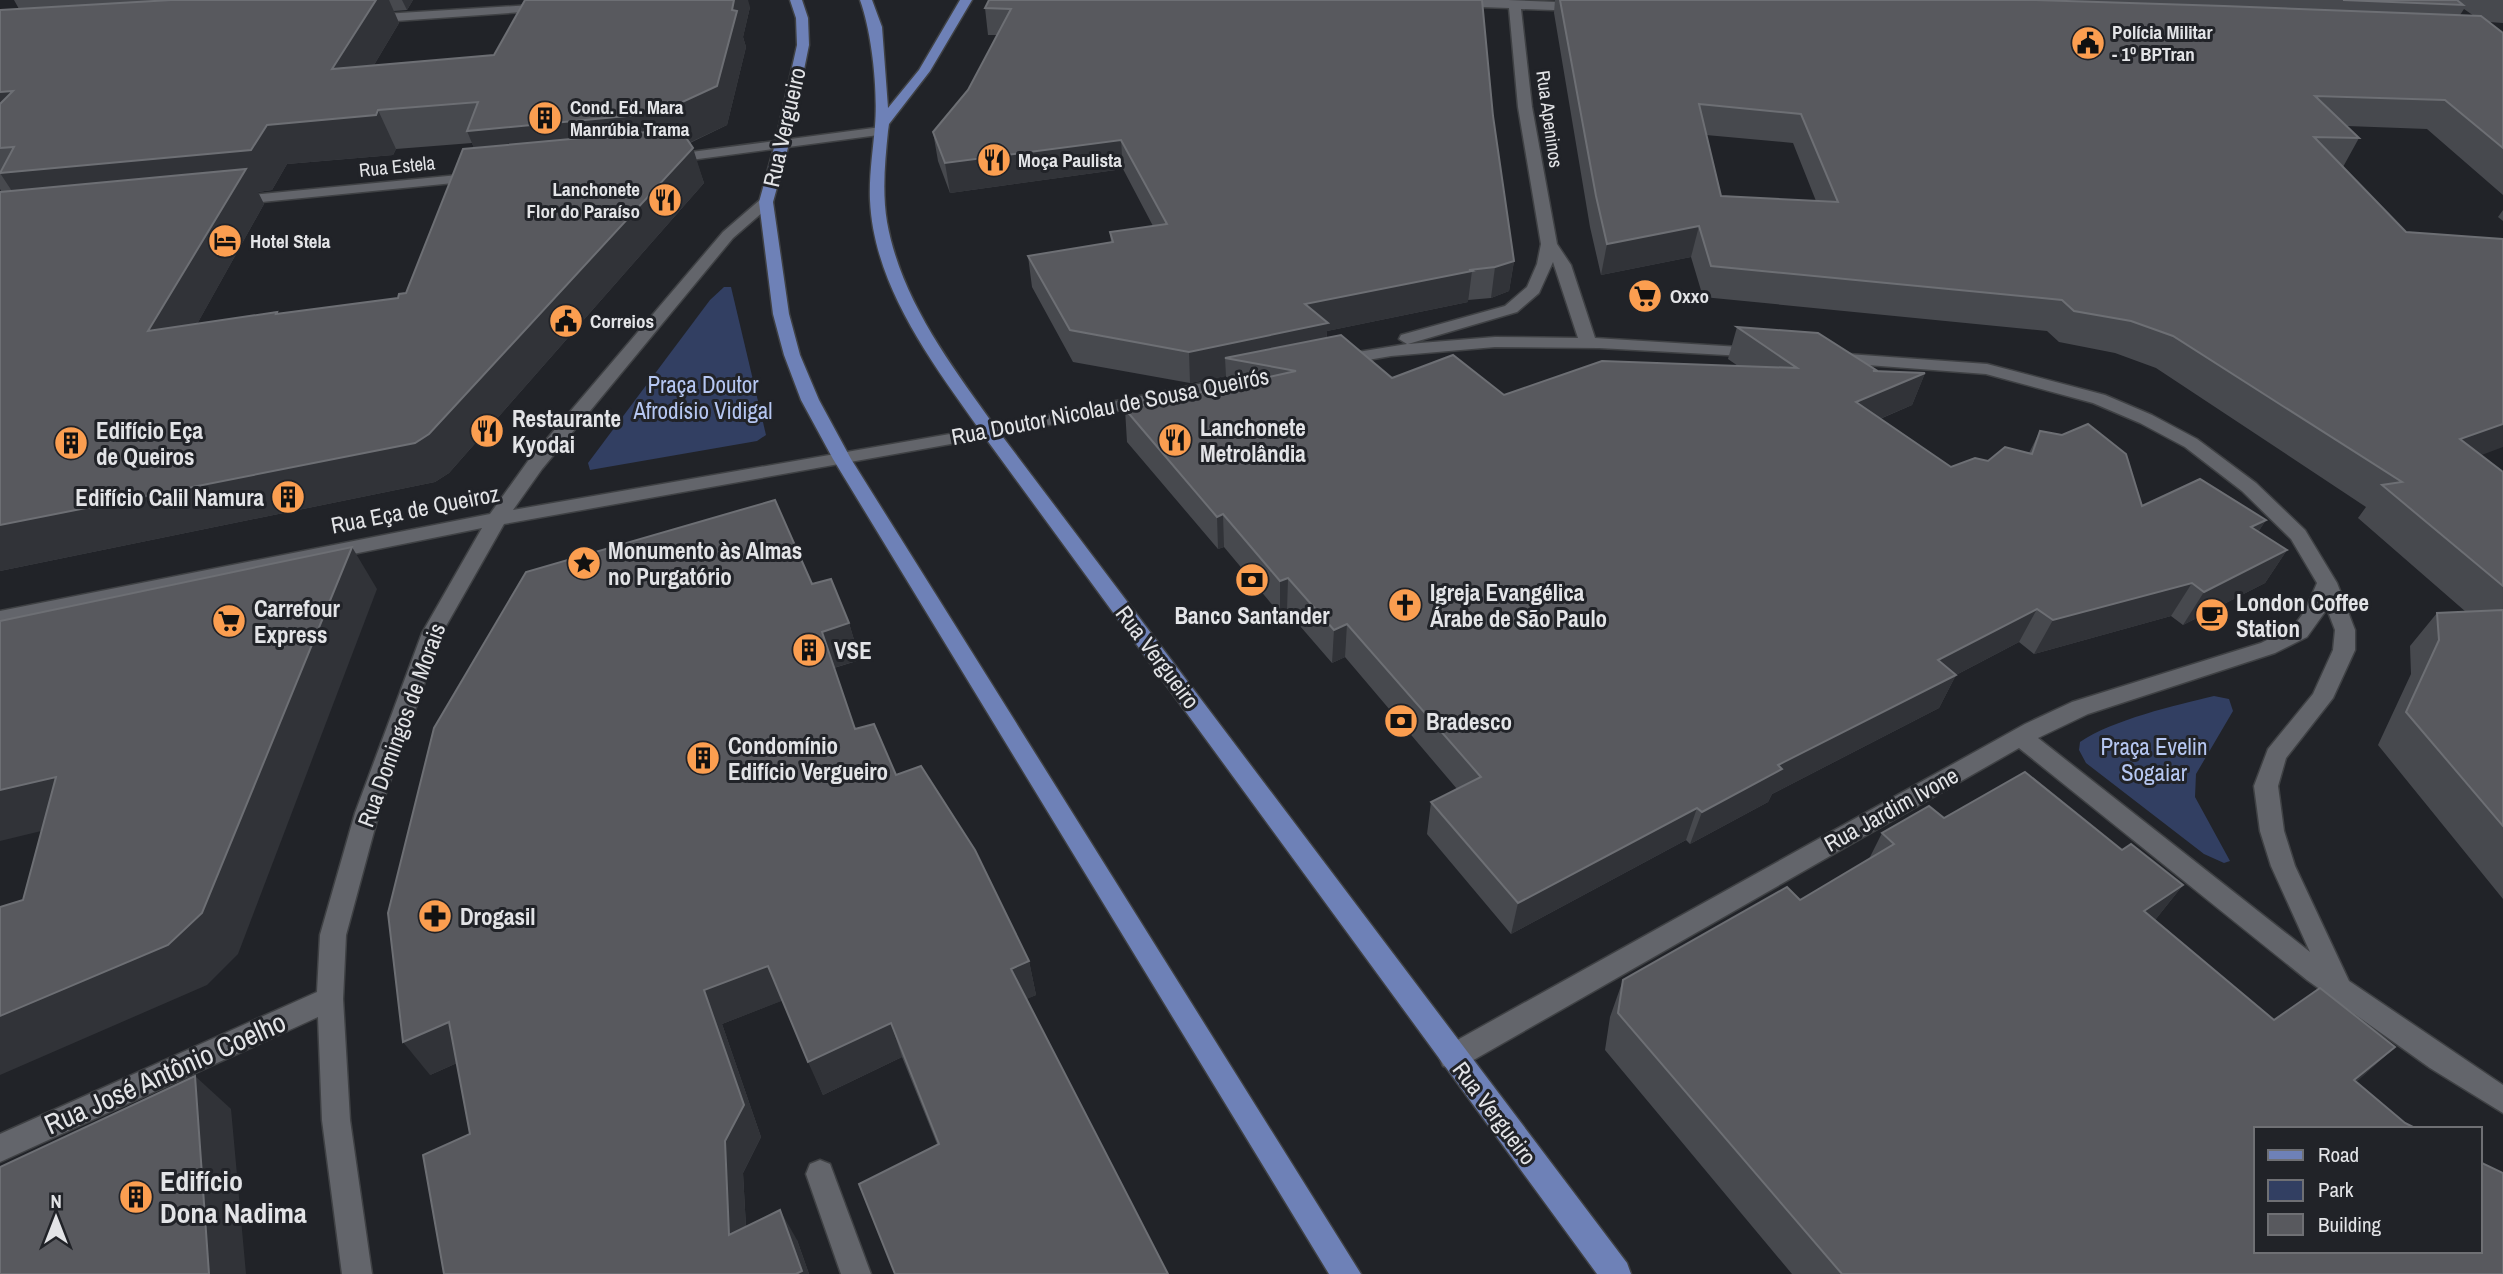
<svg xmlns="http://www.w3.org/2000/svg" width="2503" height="1274" viewBox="0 0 2503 1274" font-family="'Archivo Narrow',sans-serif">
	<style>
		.green { fill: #323f62 }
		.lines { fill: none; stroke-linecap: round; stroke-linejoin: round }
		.minor-casing { stroke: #3f4144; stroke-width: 3 }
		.major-casing { stroke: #3f4144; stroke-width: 3 }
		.minor { fill: #63656b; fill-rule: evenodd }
		.major { fill: #6e81b7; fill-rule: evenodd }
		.wall { fill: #47494e; fill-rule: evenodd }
		.shaded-wall { fill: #313338 }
		.building { fill: #58595e; stroke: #6d6f74; stroke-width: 2; fill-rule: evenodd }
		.labels { text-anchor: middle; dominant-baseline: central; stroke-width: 6; stroke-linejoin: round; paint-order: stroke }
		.far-poi-label { font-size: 19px; font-weight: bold; fill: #e3e4e7; stroke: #212328; text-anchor: start }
		.far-street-label { font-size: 19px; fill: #e3e4e7; stroke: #212328 }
		.street-label { font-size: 23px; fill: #e3e4e7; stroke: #212328 }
		.park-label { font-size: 23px; fill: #b6c7f2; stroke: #212328 }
		.poi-label { font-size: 23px; font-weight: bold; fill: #e3e4e7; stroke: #212328; text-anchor: start }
		.near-street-label { font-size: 28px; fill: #e3e4e7; stroke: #212328 }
		.near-poi-label { font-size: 28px; font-weight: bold; fill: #e3e4e7; stroke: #212328; text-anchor: start }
	</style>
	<rect width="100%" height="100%" fill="#212328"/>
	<g class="green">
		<polygon points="724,287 731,287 766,435 757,441 590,470 588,463 710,300"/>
		<path d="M2214,696L2229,699L2233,711L2196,774L2195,797L2230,861L2224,863L2204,854L2086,763L2079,750L2080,742C2112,720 2176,705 2214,696Z"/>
	</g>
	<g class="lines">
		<g class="minor-casing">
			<g id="minor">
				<path d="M1508,0L1582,3L1588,7L1582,11L1521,9L1532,107L1557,244L1571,265L1595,338L1756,348L1762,349L1764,353L1762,357L1599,348L1495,347L1391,356L1339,365L1333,364L1331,360L1333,356L1407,344L1399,339L1401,335L1505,306L1527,287L1537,264L1541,244L1518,107L1509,8L1453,6L1447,3L1451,0ZM1553,262L1578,338L1495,337L1408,344L1517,312L1539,293Z"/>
				<polygon points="548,4 554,8 552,10 367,23 361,19 367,15"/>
				<polygon points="881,127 886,128 886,134 668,163 661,159 668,155"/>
				<polygon points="479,173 486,177 484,180 232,205 225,201 232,197"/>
				<polygon points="766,198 771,199 773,202 771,205 733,238 542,469 513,510 990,427 1252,373 1261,378 1252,383 990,437 504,524 442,633 379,813 346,935 343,999 350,1120 372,1274 342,1274 322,1120 318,1017 0,1162 0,1134 317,992 320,935 355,813 422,633 482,528 0,625 0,611 490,514 528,461 723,232 761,199"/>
				<path d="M1834,353L1987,364L2105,395L2152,415L2197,439L2256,483L2305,530L2337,583L2355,630V650L2333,698L2286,758L2278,786L2284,831L2295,866L2349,981L2503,1085V1113L2430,1068L2307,980L2019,748L1463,1066L1453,1069L1443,1066L1439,1057L1443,1048L2025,724L2072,702L2261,643L2293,627L2305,611L2317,583L2291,539L2242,491L2185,447L2140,423L2093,403L1986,374L1828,362L1826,358ZM2327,609L2335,630L2333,650L2313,694L2268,749L2254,786L2260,831L2271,866L2310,952L2038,738L2088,714L2275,653L2307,637Z"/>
				<polygon points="820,1160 830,1164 871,1274 841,1274 806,1174 810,1164"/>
			</g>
		</g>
		<g class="major-casing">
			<g id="major">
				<polygon points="790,0 802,0 808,18 809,45 789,144 773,202 789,314 800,355 819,400 851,459 1361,1274 1329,1274 833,459 801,400 784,355 773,314 759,202 775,144 797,45 796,18"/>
				<path d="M860,0H872L882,27L888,108L919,70L960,0H972L930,71L889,124L888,131C885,161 882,192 887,222C901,300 951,365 996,428L1627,1263L1631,1274H1597L984,436C935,366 874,289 870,200C869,175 873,150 875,126C878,90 872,33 860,0Z"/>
			</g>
		</g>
		<use href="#minor" class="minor"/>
		<use href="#major" class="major"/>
	</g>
	<g class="wall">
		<path d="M14,0H413L407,10L394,11L399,23L374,65L494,55L750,7L743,37L746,47L727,125L690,143L704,183L449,473L435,482L0,571V192L11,191H1L0,189V10L19,9ZM472,143L474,148L406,293L398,298L197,324L264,204L258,192L272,190L287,164L393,155L396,149Z"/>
		<polygon points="989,0 1493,116 1514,261 1509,291 1491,298 1468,300 1468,302 1327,331 1327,338 1392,378 1504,395 1738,366 1728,359 1737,327 1876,370 1875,371 1925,373 1912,405 1880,419 1951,467 2029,453 2040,431 2142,506 2266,520 2258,532 2287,550 2265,583 2183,625 2171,616 2034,654 2019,642 1956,675 1939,708 1772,794 1768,802 1690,844 1686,840 1511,934 1427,834 1431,802 1457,789 1345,657 1332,663 1287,611 1280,614 1224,547 1218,549 1127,442 1125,409 1226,387 1226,376 1190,383 1073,362 1032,287 1028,256 1111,243 1110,232 1153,226 1123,169 950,193 938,161 933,132 968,90 997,35 988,35 985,8"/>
		<path d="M1555,0H2503V23L2489,22L2503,33V195L2427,129L2347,126L2359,138L2343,167L2481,455L2503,472V899L2378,745L2411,674L2410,646L2437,613L2466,612L2358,518L2366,507L2156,368L2115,353L2059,342L2047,331L1703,297L1691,257L1601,275L1590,227L1554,13ZM2464,9L2474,16L2460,15ZM1706,135L1793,143L1816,201L1721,196Z"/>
		<polygon points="2503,210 2503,221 2498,217"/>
		<polygon points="812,584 849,623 860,660 834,668 855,729 896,775 1029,961 1036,995 1026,999 1168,1274 937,1144 902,1057 823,1095 783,1000 722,1024 761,1137 743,1173 746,1227 797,1240 809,1274 444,1274 470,1134 457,1063 430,1075"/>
		<polygon points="1944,818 2122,850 2183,885 2155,920 2274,1020 2395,1047 2356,1082 2503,1274 1792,1274 1605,1050 1610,1017 1623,980 1800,900 1869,859 1882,833"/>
	</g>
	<g class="shaded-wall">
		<polygon points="376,0 389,0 399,23 349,107 332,69"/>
		<polygon points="402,0 413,0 407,10"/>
		<polygon points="734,0 748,0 750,7 743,37 746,47 727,125 680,147 483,170 467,131 667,109 732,10"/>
		<polygon points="13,91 0,133 0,92"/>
		<polygon points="378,110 396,149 393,155 287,164 272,190 258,192 264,204 172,369 148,331 27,214 0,173 267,125"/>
		<polygon points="1121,140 1123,169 950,193 945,163"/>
		<polygon points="693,148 704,183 449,473 435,482 0,571 0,525"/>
		<polygon points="1699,226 1691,257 1601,275 1607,244"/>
		<polygon points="1514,261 1509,291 1491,298 1495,267"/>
		<polygon points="1472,271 1468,302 1327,331 1326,355 1225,358 1226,376 1190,383 1189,352 1305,304"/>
		<polygon points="1876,370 1865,398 1925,373 1912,405 1844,434 1856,402 1873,371"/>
		<polygon points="2503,424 2503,447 2436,472 2460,439"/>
		<polygon points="1223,514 1224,547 1218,549 1217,517"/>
		<polygon points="2266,520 2244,553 2251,527"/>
		<polygon points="352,547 377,589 238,954 207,985 0,1075 0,1016"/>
		<polygon points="2287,550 2265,583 2183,625 2204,592"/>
		<polygon points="1288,578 1287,611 1280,614 1280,581"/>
		<polygon points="2192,583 2171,616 2034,654 2053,620"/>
		<polygon points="2037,609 2019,642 1956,675 1939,708 1772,794 1768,802 1690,844 1702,812 1778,765 1938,660"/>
		<polygon points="849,623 860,660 833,668 822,632"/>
		<polygon points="1347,624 1345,657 1332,663 1334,630"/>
		<polygon points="56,777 95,818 0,841 0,790"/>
		<polygon points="1697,808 1686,840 1511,934 1518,903"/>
		<polygon points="2183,885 2152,924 2144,911"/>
		<polygon points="1029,961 1036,995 1018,1003 1011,969"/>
		<polygon points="768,966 784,1000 722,1024 761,1137 743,1173 748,1265 729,1235 725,1141 704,990"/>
		<polygon points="449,1022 475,1055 430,1075 403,1042"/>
		<polygon points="891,1023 902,1057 823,1095 808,1062"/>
		<polygon points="2395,1047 2354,1084 2354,1080"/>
		<polygon points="195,1076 231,1109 246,1274 209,1274"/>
		<polygon points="780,1210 797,1240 809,1274 796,1274"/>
	</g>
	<g class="building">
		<polygon points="171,0 376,0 332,69 494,55 525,0 734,0 732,10 737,11 717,86 667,109 670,112 467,131 478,102 378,110 376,115 267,125 251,150 0,173 14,147 0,148 0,104 13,91 0,92 0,10"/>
		<polygon points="989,0 1482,0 1493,116 1514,261 1495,267 1469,270 1472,271 1305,304 1328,323 1189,352 1070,330 1028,256 1113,242 1110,232 1167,224 1121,140 945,163 933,132 968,90 1011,9 985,8"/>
		<path d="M1560,0H2035L2224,6L2481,16L2503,33V148L2445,100L2315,96L2359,138L2314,137L2406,232L2503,239V424L2460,439L2503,472V586L2382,485L2402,482L2173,336L2131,321L2074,311L2062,300L1711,266L1699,226L1607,244L1596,196ZM1699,104L1801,114L1838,202L1721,196Z"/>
		<polygon points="2343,0 2457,0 2463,5"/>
		<polygon points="680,129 693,148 429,434 415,443 0,525 0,192 246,169 148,331 277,312 276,314 398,298 399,294 406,293 463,149"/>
		<polygon points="1737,327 1818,333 1876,370 1873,371 1925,373 1856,402 1951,467 1975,458 1988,461 2005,447 2032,454 2040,431 2062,435 2088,424 2126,454 2142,506 2200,479 2266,520 2251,527 2287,550 2204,592 2192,583 2053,620 2037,609 1938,660 1956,675 1778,765 1782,769 1702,812 1697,808 1518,903 1431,802 1481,777 1347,624 1334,630 1288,578 1280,581 1223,514 1217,517 1125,409 1296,371 1225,358 1341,335 1392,378 1453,355 1504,395 1602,361 1797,368"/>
		<polygon points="775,500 812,584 831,579 849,623 822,632 855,729 874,724 896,775 921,766 975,850 1029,961 1011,969 1168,1274 895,1274 859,1184 939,1144 891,1023 808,1062 768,966 704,990 744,1105 725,1141 729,1235 780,1210 802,1271 796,1274 444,1274 423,1155 470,1134 449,1022 403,1042 388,913 434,728 526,572"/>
		<polygon points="352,547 202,913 168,945 0,1016 0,907 23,900 56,777 0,790 0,621"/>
		<polygon points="2503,610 2503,826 2406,712 2439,640 2437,613"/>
		<polygon points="2025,772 2122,850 2131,844 2183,885 2144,911 2274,1020 2320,988 2395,1047 2354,1080 2405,1123 2417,1129 2256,1129 2256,1251 2480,1251 2480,1162 2503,1173 2503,1274 1842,1274 1618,1013 1623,980 1787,887 1800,900 1894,844 1882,833 1929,806 1944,818"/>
		<polygon points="195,1076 209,1274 0,1274 0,1167"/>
	</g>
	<defs>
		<g id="civic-disc" transform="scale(1.75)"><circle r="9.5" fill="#fb9e50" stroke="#212328"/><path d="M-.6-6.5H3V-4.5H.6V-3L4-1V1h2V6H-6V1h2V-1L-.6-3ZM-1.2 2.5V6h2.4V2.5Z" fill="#111"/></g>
		<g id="building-disc" transform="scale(1.75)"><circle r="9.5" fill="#fb9e50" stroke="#212328"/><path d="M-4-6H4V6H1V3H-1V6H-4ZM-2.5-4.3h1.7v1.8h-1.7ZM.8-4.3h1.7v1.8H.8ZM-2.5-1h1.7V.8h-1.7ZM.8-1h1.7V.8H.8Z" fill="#111"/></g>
		<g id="restaurant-disc" transform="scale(1.75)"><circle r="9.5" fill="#fb9e50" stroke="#212328"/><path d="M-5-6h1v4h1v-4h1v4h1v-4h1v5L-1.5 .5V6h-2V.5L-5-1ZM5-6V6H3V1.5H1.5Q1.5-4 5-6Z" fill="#111"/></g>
		<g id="hotel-disc" transform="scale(1.75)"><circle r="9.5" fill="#fb9e50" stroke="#212328"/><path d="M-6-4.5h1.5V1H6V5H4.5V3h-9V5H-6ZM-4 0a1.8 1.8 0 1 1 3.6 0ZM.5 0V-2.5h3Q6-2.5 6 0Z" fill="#111"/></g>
		<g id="supermarket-disc" transform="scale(1.75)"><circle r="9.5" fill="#fb9e50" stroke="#212328"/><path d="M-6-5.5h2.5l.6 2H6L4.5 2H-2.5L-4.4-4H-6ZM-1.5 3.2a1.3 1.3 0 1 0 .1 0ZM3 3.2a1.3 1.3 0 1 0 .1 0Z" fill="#111"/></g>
		<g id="sight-disc" transform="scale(1.75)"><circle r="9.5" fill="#fb9e50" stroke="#212328"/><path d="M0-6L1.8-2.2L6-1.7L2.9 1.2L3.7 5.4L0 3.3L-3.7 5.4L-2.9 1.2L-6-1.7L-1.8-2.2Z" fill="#111"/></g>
		<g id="bank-disc" transform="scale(1.75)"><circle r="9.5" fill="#fb9e50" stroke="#212328"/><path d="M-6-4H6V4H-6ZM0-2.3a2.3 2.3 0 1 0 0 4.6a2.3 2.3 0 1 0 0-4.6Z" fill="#111"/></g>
		<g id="church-disc" transform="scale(1.75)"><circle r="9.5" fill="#fb9e50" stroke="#212328"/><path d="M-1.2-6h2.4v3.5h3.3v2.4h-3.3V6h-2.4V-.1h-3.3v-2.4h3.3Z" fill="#111"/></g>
		<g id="cafe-disc" transform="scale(1.75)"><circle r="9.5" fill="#fb9e50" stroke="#212328"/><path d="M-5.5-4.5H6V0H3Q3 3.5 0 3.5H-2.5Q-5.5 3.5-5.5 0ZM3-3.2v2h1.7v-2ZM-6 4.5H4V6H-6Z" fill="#111"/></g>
		<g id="pharmacy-disc" transform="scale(1.75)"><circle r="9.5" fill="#fb9e50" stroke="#212328"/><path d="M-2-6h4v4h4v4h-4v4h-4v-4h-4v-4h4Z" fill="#111"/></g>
	</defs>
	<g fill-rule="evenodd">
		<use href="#civic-disc" x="2088" y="43"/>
		<use href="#building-disc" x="545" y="118"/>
		<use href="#restaurant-disc" x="994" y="160"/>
		<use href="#restaurant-disc" x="665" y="200"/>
		<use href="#hotel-disc" x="225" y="241"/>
		<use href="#supermarket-disc" x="1645" y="296"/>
		<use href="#civic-disc" x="566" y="321"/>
		<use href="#restaurant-disc" x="487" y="431"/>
		<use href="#restaurant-disc" x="1175" y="440"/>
		<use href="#building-disc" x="71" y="443"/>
		<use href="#building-disc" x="288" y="497"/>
		<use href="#sight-disc" x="584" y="563"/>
		<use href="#bank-disc" x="1252" y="580"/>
		<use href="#church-disc" x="1405" y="605"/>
		<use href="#cafe-disc" x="2212" y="615"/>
		<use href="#supermarket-disc" x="229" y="621"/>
		<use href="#building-disc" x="809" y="650"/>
		<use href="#bank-disc" x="1401" y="721"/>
		<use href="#building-disc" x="703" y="758"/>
		<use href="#pharmacy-disc" x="435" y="916"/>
		<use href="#building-disc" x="136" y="1197"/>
	</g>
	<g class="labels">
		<g class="far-poi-label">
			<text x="2112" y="32">Polícia Militar<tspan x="2112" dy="22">- 1º BPTran</tspan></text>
			<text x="570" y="107">Cond. Ed. Mara<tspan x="570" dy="22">Manrúbia Trama</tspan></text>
			<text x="1018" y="160">Moça Paulista</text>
			<text x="640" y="189" text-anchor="end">Lanchonete<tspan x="640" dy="22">Flor do Paraíso</tspan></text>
			<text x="250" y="241">Hotel Stela</text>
			<text x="1670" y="296">Oxxo</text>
			<text x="590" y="321">Correios</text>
		</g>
		<g class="far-street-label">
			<text transform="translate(1550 119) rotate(82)">Rua Apeninos</text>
			<text transform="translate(397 166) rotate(-6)">Rua Estela</text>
		</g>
		<g class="street-label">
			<text transform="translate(784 127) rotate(-77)">Rua Vergueiro</text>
			<text transform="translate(1110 406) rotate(-11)">Rua Doutor Nicolau de Sousa Queirós</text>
			<text transform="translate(415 509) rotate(-11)">Rua Eça de Queiroz</text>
			<text transform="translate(1158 657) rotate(53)">Rua Vergueiro</text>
			<text transform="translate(401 725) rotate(-70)">Rua Domingos de Morais</text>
			<text transform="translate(1891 809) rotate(-29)">Rua Jardim Ivone</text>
			<text transform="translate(1495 1113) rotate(53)">Rua Vergueiro</text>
		</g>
		<g class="park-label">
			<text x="703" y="384">Praça Doutor<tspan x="703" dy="26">Afrodísio Vidigal</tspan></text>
			<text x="2154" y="746">Praça Evelin<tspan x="2154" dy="26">Sogaiar</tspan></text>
		</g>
		<g class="poi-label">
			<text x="512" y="418">Restaurante<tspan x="512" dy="26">Kyodai</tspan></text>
			<text x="1200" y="427">Lanchonete<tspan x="1200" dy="26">Metrolândia</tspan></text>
			<text x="96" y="430">Edifício Eça<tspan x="96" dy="26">de Queiros</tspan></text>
			<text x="264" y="497" text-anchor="end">Edifício Calil Namura</text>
			<text x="608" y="550">Monumento às Almas<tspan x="608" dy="26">no Purgatório</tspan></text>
			<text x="1430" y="592">Igreja Evangélica<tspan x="1430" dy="26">Árabe de São Paulo</tspan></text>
			<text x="2236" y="602">London Coffee<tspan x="2236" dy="26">Station</tspan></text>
			<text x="254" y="608">Carrefour<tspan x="254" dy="26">Express</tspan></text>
			<text x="1252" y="615" text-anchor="middle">Banco Santander</text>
			<text x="834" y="650">VSE</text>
			<text x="1426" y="721">Bradesco</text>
			<text x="728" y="745">Condomínio<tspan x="728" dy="26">Edifício Vergueiro</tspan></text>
			<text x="460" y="916">Drogasil</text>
		</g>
		<g class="near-street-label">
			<text transform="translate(165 1073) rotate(-24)">Rua José Antônio Coelho</text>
		</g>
		<g class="near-poi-label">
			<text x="160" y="1181">Edifício<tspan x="160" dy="32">Dona Nadima</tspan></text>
		</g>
	</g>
	<rect x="2254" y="1127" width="228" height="126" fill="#212328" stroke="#6f7074" stroke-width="2"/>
	<rect x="2268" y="1150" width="35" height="10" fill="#6e81b7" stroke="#6f7074" stroke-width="2"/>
	<text x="2318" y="1162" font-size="21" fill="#e3e4e7">Road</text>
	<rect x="2268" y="1180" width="35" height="21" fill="#323f62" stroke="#6f7074" stroke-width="2"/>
	<text x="2318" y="1197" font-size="21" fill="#e3e4e7">Park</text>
	<rect x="2268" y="1214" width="35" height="21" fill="#58595e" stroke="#6f7074" stroke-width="2"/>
	<text x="2318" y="1232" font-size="21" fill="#e3e4e7">Building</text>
	<g transform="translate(56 1218)" stroke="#212328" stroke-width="5" paint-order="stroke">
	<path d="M0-5L12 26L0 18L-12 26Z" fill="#e3e4e7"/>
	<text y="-10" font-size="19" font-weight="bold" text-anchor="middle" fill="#e3e4e7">N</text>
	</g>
</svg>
